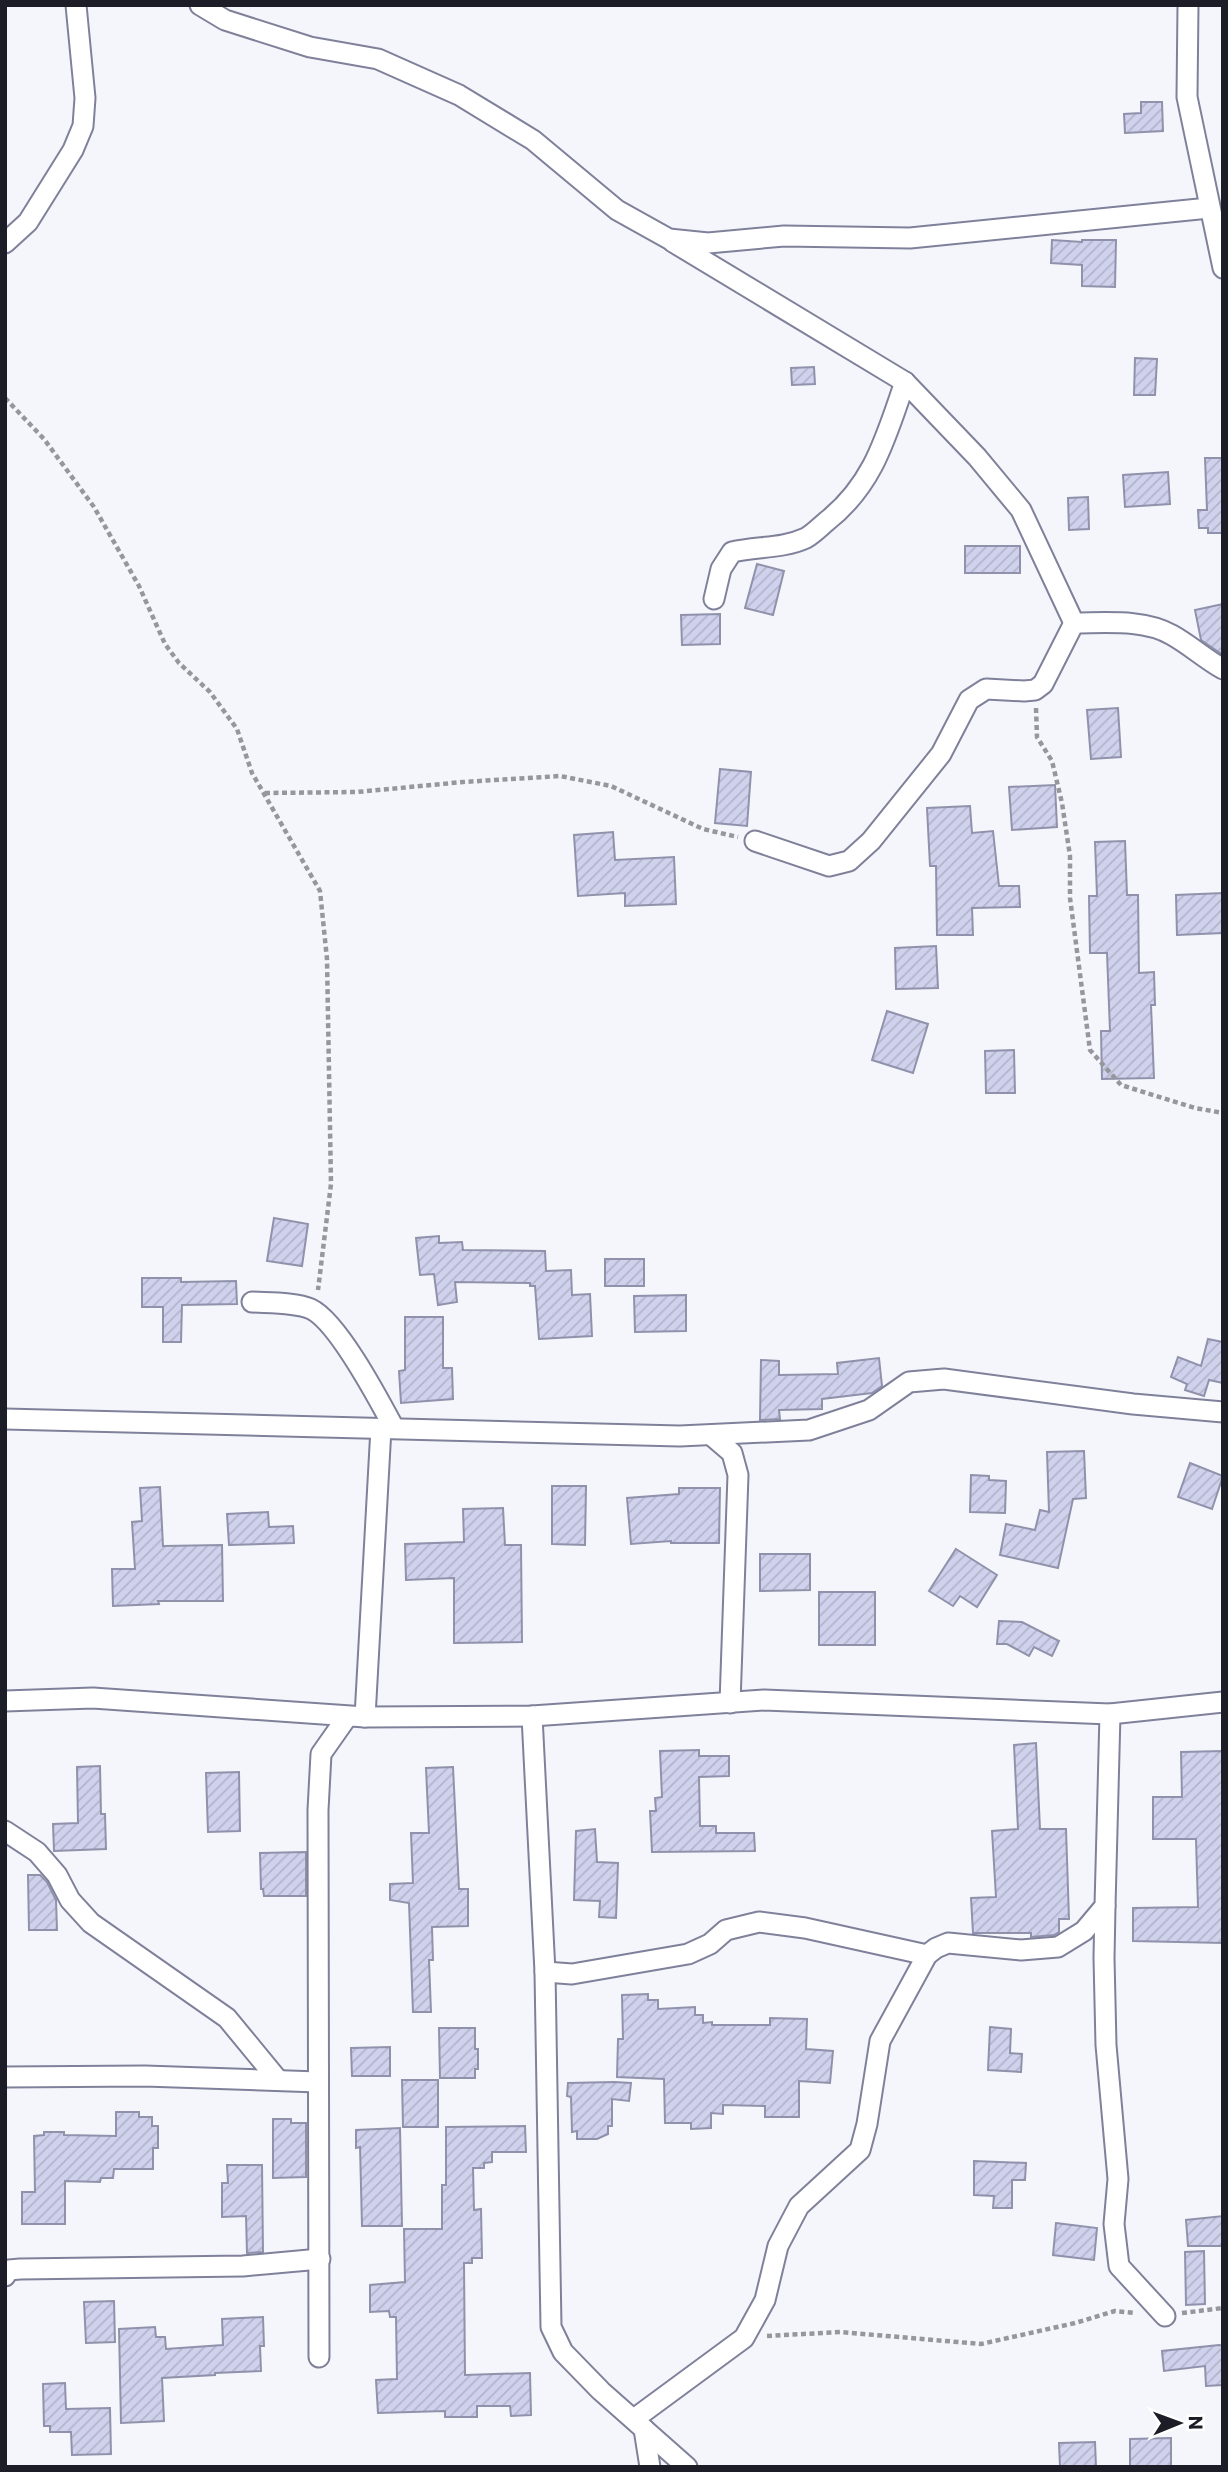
<svg xmlns="http://www.w3.org/2000/svg" width="1228" height="2472" viewBox="0 0 1228 2472" font-family="Commissioner,sans-serif">
	<style>
		.building { fill: url(#building-hatch); stroke: #9092ab; stroke-width: 2 }
		.lines { fill: none; stroke-linecap: round; stroke-linejoin: round }
		.street-casing { stroke: #7f819a; stroke-width: 23 }
		.path { stroke: #96979d; stroke-width: 4.5; stroke-dasharray: 5 3.5; stroke-linecap: butt }
		.street { stroke: #fff; stroke-width: 19 }
	</style>
	<defs>
		<pattern id="building-hatch" width="6" height="6" patternUnits="userSpaceOnUse" patternTransform="scale(1.75)"><rect width="6" height="6" fill="#d0d2ed"/><path d="M-1 1l2-2M0 6l6-6M5 7l2-2" fill="none" stroke="#b2b4cb"/></pattern>
	</defs>
	<rect width="100%" height="100%" fill="#f5f6fb"/>
	<g class="building">
		<polygon points="1141,102 1162,102 1163,131 1125,133 1124,114 1141,113"/>
		<polygon points="1052,240 1082,242 1082,240 1116,240 1115,287 1082,286 1082,265 1051,263"/>
		<polygon points="1135,358 1157,359 1155,395 1134,395"/>
		<polygon points="814,367 815,384 792,385 791,368"/>
		<polygon points="1205,458 1223,458 1223,533 1208,533 1208,528 1199,528 1198,510 1207,510"/>
		<polygon points="1168,472 1170,504 1125,507 1123,475"/>
		<polygon points="1088,497 1089,529 1069,530 1068,498"/>
		<rect x="965" y="546" width="55" height="27"/>
		<polygon points="757,564 784,571 773,615 745,608"/>
		<polygon points="1223,604 1223,655 1201,640 1195,610"/>
		<polygon points="720,614 720,644 682,645 681,615"/>
		<polygon points="1118,708 1121,757 1091,759 1087,710"/>
		<polygon points="720,769 751,772 747,826 715,823"/>
		<polygon points="1055,785 1057,827 1012,830 1009,787"/>
		<polygon points="970,806 972,833 993,831 999,886 1019,886 1020,907 972,908 973,935 937,935 936,866 930,866 927,808"/>
		<polygon points="613,832 615,860 674,857 676,904 625,906 625,893 578,896 574,835"/>
		<polygon points="1125,841 1127,895 1138,895 1139,973 1154,972 1155,1005 1151,1005 1154,1078 1102,1079 1101,1031 1110,1031 1107,953 1090,953 1089,896 1097,896 1095,842"/>
		<polygon points="1223,893 1223,933 1177,935 1176,895"/>
		<polygon points="936,946 938,988 896,989 895,948"/>
		<polygon points="887,1011 928,1024 913,1073 872,1060"/>
		<polygon points="1014,1050 1015,1093 986,1093 985,1051"/>
		<polygon points="274,1218 308,1224 302,1266 267,1261"/>
		<polygon points="439,1236 439,1243 462,1242 463,1250 545,1251 546,1271 571,1270 572,1295 590,1294 592,1336 539,1339 535,1286 530,1286 530,1283 455,1282 457,1302 438,1305 434,1274 420,1275 416,1238"/>
		<rect x="605" y="1259" width="39" height="27"/>
		<polygon points="142,1278 181,1278 181,1282 236,1281 237,1304 182,1305 181,1342 163,1342 163,1307 142,1307"/>
		<polygon points="686,1295 686,1331 635,1332 634,1296"/>
		<polygon points="405,1317 443,1317 443,1368 452,1368 453,1399 401,1403 399,1371 405,1370"/>
		<polygon points="1208,1339 1223,1342 1223,1383 1209,1380 1204,1396 1185,1390 1187,1384 1171,1377 1178,1357 1201,1366"/>
		<polygon points="879,1358 882,1386 872,1393 822,1399 822,1409 779,1410 780,1419 760,1420 761,1360 779,1361 779,1375 838,1374 837,1363"/>
		<polygon points="1084,1451 1086,1498 1073,1499 1058,1568 1000,1555 1006,1524 1035,1530 1040,1510 1049,1512 1047,1452"/>
		<polygon points="1190,1463 1223,1476 1212,1509 1178,1497"/>
		<polygon points="971,1475 989,1476 989,1480 1006,1481 1005,1513 970,1512"/>
		<polygon points="552,1486 586,1486 585,1545 552,1544"/>
		<polygon points="160,1487 163,1546 222,1545 223,1601 158,1601 159,1604 113,1606 112,1569 135,1569 132,1522 142,1521 140,1488"/>
		<polygon points="679,1488 720,1488 719,1543 671,1543 671,1541 631,1544 627,1498 679,1494"/>
		<polygon points="503,1508 505,1545 521,1545 522,1642 454,1643 454,1578 406,1580 405,1544 464,1542 463,1509"/>
		<polygon points="268,1512 269,1527 293,1526 294,1543 229,1545 227,1514"/>
		<polygon points="956,1549 997,1575 977,1607 960,1596 953,1606 929,1591"/>
		<polygon points="760,1554 810,1554 810,1590 760,1591"/>
		<rect x="819" y="1592" width="56" height="53"/>
		<polygon points="999,1621 1022,1622 1059,1641 1052,1656 1034,1647 1029,1656 1007,1644 997,1644"/>
		<polygon points="1036,1743 1040,1829 1066,1829 1069,1919 1059,1919 1059,1932 1054,1935 1031,1937 1031,1933 973,1933 971,1898 996,1897 992,1831 1018,1829 1014,1745"/>
		<polygon points="699,1750 699,1756 729,1756 729,1776 699,1777 700,1826 716,1826 716,1833 754,1833 755,1851 652,1852 650,1811 656,1811 655,1798 662,1797 660,1751"/>
		<polygon points="1223,1751 1223,1943 1133,1941 1133,1908 1198,1907 1196,1839 1153,1839 1153,1797 1182,1797 1181,1752"/>
		<polygon points="100,1766 101,1814 105,1814 106,1849 54,1851 53,1824 78,1823 77,1767"/>
		<polygon points="453,1767 459,1889 468,1889 468,1926 432,1927 433,1960 429,1960 431,2012 413,2012 409,1903 390,1900 390,1884 413,1883 411,1833 429,1833 426,1768"/>
		<polygon points="239,1772 240,1831 208,1832 206,1773"/>
		<polygon points="595,1829 597,1862 618,1863 616,1918 599,1917 600,1901 574,1900 576,1831"/>
		<polygon points="306,1852 306,1896 264,1896 263,1889 261,1889 260,1853"/>
		<polygon points="28,1875 40,1875 47,1882 56,1900 57,1930 29,1930"/>
		<polygon points="648,1994 648,2000 658,2000 658,2009 695,2007 695,2015 703,2015 703,2023 712,2022 712,2025 770,2025 770,2018 807,2019 806,2049 833,2051 830,2083 799,2081 799,2117 765,2117 765,2106 723,2105 723,2114 711,2113 711,2128 691,2129 691,2123 665,2123 664,2079 617,2077 618,2039 623,2039 622,1995"/>
		<polygon points="990,2027 1011,2029 1010,2053 1022,2054 1021,2072 988,2070"/>
		<polygon points="439,2028 475,2028 475,2049 478,2049 478,2069 475,2069 475,2078 440,2078"/>
		<polygon points="390,2047 390,2076 352,2076 351,2048"/>
		<polygon points="402,2080 438,2080 438,2127 403,2127"/>
		<polygon points="614,2082 631,2083 629,2101 612,2099 612,2126 608,2126 608,2134 597,2139 577,2139 577,2131 572,2132 571,2097 567,2096 568,2083"/>
		<polygon points="116,2112 139,2112 139,2117 152,2117 152,2126 158,2126 158,2148 153,2148 153,2169 114,2169 113,2178 101,2178 100,2182 65,2181 65,2224 22,2224 22,2192 35,2192 34,2136 44,2135 44,2132 64,2132 64,2135 116,2136"/>
		<polygon points="273,2119 291,2119 291,2123 306,2123 306,2177 273,2178"/>
		<polygon points="525,2126 526,2152 492,2152 492,2162 484,2163 484,2168 473,2168 474,2210 481,2209 482,2258 472,2258 472,2263 464,2263 465,2375 530,2373 531,2415 511,2416 510,2406 477,2406 477,2417 445,2417 445,2411 378,2413 376,2380 397,2379 396,2317 390,2317 389,2311 370,2312 370,2285 405,2282 404,2229 442,2229 442,2185 446,2185 446,2127"/>
		<polygon points="400,2128 402,2226 362,2226 360,2147 356,2148 356,2130"/>
		<polygon points="974,2161 1026,2163 1025,2180 1012,2180 1012,2208 993,2208 994,2196 974,2195"/>
		<polygon points="227,2165 262,2165 263,2252 247,2253 246,2216 222,2217 222,2183 228,2183"/>
		<polygon points="1223,2216 1223,2246 1188,2246 1186,2220"/>
		<polygon points="1056,2223 1097,2228 1094,2260 1053,2255"/>
		<polygon points="1204,2251 1205,2304 1186,2305 1185,2252"/>
		<polygon points="114,2301 115,2342 86,2343 84,2302"/>
		<polygon points="263,2317 264,2346 260,2346 261,2371 215,2373 215,2375 162,2378 164,2421 121,2423 119,2329 155,2327 156,2337 165,2337 166,2349 223,2345 222,2319"/>
		<polygon points="1219,2345 1223,2346 1223,2385 1206,2386 1205,2366 1164,2371 1162,2351"/>
		<polygon points="65,2383 66,2409 110,2408 111,2454 72,2455 71,2432 50,2432 50,2426 44,2426 43,2384"/>
		<polygon points="1171,2438 1171,2467 1130,2467 1130,2439"/>
		<polygon points="1095,2442 1096,2467 1060,2467 1059,2443"/>
	</g>
	<g class="lines">
		<g class="street-casing">
			<g id="street">
				<polyline points="200,5 225,20 310,47 378,59 459,95 533,140 617,210 669,239 708,243 784,236 910,238 1209,208"/>
				<polyline points="1188,5 1187,97 1223,268"/>
				<polyline points="673,242 905,382 977,457 1021,510 1074,623"/>
				<polyline points="5,243 28,222 73,150 83,126 85,98 76,5"/>
				<path d="M714,599L721,569L732,552C757,546 782,549 806,538C813,534 820,527 827,521C874,484 886,436 905,382"/>
				<path d="M755,841L829,866L849,861L871,841L941,754L969,700L986,689L1024,691L1035,690L1043,684L1074,623C1106,623 1144,619 1172,635C1190,645 1205,659 1223,669"/>
				<path d="M252,1302C269,1303 295,1302 311,1309C338,1322 379,1400 394,1428"/>
				<polyline points="5,1419 680,1436 809,1430 869,1410 909,1382 944,1379 1133,1404 1223,1412"/>
				<polyline points="711,1435 732,1453 738,1475 730,1703"/>
				<polyline points="5,1701 93,1698 365,1717 532,1716 764,1700 1110,1714 1223,1702"/>
				<polyline points="532,1716 545,1972 551,2327 563,2352 601,2391 687,2467"/>
				<polyline points="365,1717 381,1428"/>
				<polyline points="5,1831 37,1852 57,1875 70,1900 91,1923 227,2018 278,2080"/>
				<polyline points="1105,1906 1104,1958 1106,2045 1118,2179 1114,2224 1119,2266 1165,2316"/>
				<polyline points="545,1972 572,1974 688,1954 710,1944 726,1930 759,1922 805,1928 927,1955"/>
				<polyline points="5,2077 145,2076 318,2082"/>
				<polyline points="5,2276 9,2270 20,2269 243,2266 320,2259"/>
				<polyline points="319,2357 318,1810 321,1754 347,1717"/>
				<polyline points="634,2419 744,2338 765,2300 778,2246 799,2206 860,2150 867,2124 880,2041 927,1955 936,1948 948,1943 1021,1950 1058,1947 1084,1931 1105,1906 1110,1714"/>
				<polyline points="644,2429 650,2467"/>
			</g>
		</g>
		<g class="path">
			<polyline points="5,398 44,439 94,507 139,586 165,644 179,663 210,692 237,729 252,773 320,891 327,959 331,1184 318,1290"/>
			<polyline points="1036,708 1037,737 1052,761 1062,803 1070,856 1070,898 1090,1050 1121,1085 1195,1108 1223,1113"/>
			<polyline points="265,793 357,792 463,782 560,776 611,786 703,829 738,837"/>
			<polyline points="1182,2313 1223,2308"/>
			<polyline points="767,2336 840,2332 981,2344 1075,2323 1115,2311 1135,2313"/>
		</g>
		<use href="#street" class="street"/>
	</g>
	<rect width="1228" height="2472" fill="none" stroke="#1c1d26" stroke-width="14"/>
	<g transform="translate(1179 2423) rotate(89)" stroke="#ffffff" stroke-width="5" paint-order="stroke">
	<path d="M0-5L12 26L0 18L-12 26Z" fill="#1c1d26"/>
	<text y="-10" font-size="19" font-weight="bold" text-anchor="middle" fill="#1c1d26">N</text>
	</g>
</svg>
